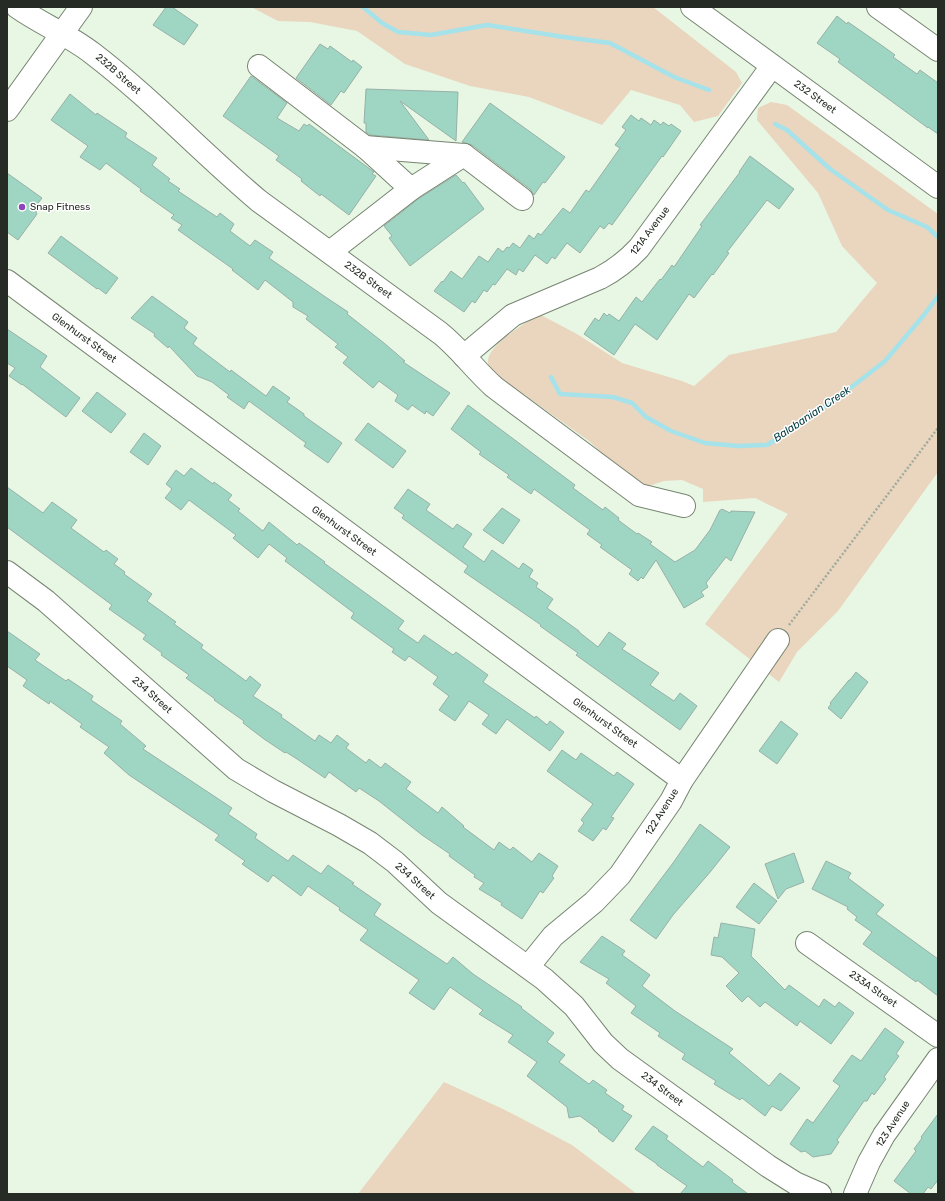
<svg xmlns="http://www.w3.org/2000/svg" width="945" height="1201" viewBox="0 0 945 1201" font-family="Rubik,sans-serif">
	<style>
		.green { fill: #ead5be }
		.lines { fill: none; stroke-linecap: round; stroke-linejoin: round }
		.stream { stroke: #a6e2ea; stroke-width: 4.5 }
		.building { fill: #9fd5c3; stroke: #97b1a8 }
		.minor-casing { stroke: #778572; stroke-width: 24 }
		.major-casing { stroke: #778572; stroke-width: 24 }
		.path { stroke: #a0ab9c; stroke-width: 2.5; stroke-dasharray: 2 2; stroke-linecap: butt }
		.minor { stroke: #fff; stroke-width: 22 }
		.major { stroke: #fff; stroke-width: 22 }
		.poi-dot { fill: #8c46ba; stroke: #fff; stroke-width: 1.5 }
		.labels { text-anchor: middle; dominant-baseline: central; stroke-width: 3; stroke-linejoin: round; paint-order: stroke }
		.street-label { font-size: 10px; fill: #262c25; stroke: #fff }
		.poi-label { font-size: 10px; fill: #262c25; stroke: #fff; text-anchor: start }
		.water-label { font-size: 11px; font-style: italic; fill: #003b41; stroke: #fff }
	</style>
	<rect width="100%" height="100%" fill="#e8f7e3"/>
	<g class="green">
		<polygon points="251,7 653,7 736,72 742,83 718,116 694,122 680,105 631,90 602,125 529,97 470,86 405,64 357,31 310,22 278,21"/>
		<path d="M771,102L787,105L938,214V472L838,611L797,652L779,682L705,624L788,514L755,498L703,502V489L682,480L664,481L640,489L589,441L495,374C492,370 487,366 488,361C488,345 528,320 541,315L577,334L622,363L682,381L694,386L729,355L836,332L877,283L842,246L818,193L757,120L758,108Z"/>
		<polygon points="444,1082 503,1109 572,1145 637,1194 358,1194"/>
	</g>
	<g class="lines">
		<g class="stream">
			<polyline points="363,7 382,23 398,32 431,35 487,25 564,37 610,43 674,77 709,90"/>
			<polyline points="775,124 787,130 830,169 888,210 927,227 938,237"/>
			<polyline points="551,377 560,394 613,397 632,403 646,417 671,431 705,443 738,446 767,445 791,430 840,396 885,361 924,315 938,296"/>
		</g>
	</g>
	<g class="building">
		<polygon points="166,7 172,7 198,25 184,45 153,25"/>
		<polygon points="837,16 847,24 848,22 884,47 895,55 893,57 917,74 920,70 938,83 938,134 928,127 928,128 838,62 840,59 817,43"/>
		<polygon points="320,44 328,49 330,46 352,62 353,60 362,67 344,93 341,91 331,105 296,78"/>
		<polygon points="251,76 287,103 277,118 299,131 304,124 307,126 309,124 374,172 372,174 376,176 349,215 321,194 320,196 301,181 302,179 276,160 279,156 223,116"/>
		<polygon points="366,89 458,92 456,141 400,101 429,140 370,135 366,132 366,123 364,123"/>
		<polygon points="70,94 96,115 97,113 127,133 125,137 157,158 152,165 170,179 168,181 180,189 178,191 217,217 220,213 234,224 230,231 250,246 255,240 273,252 269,258 324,296 348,312 347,314 384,343 405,361 403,362 450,393 433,416 426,411 425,414 412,405 408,410 395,401 398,395 379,381 373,388 343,363 348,357 335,347 338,344 306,319 308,316 293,307 293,302 265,280 258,290 232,270 233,269 178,230 182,225 171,218 174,215 140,191 141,189 106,163 100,170 80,157 88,146 51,120"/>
		<polygon points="490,103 565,157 545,183 543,182 534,195 530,189 472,145 462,142"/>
		<polygon points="631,115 639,121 641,118 651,125 654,120 661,125 663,122 669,126 671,124 681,131 663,157 662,156 612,225 609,223 604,229 600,226 580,253 567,243 555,259 552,257 547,264 535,255 523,272 519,269 516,275 507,269 495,285 493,284 487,292 484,290 475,303 472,301 464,312 434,291 442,281 443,282 451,271 462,279 479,256 488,262 498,248 503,252 507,247 509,248 513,243 520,248 529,235 534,239 538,233 541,235 563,208 570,213 586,190 589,192 620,148 615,145 626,130 622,127"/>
		<polygon points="750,156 794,189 779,209 767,200 727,252 729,253 713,275 712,274 694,298 689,294 657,340 635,324 614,355 584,334 595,318 599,321 604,313 607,316 609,314 619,321 636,297 642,302 660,279 661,280 672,265 674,267 702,226 700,225 740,172 739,172"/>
		<polygon points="7,173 42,198 36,206 39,208 36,212 37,214 18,240 7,232"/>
		<polygon points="456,175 463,183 464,182 484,209 410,266 389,238 392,236 384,226 418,199"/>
		<polygon points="61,236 118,278 106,294 98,288 97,289 48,253"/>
		<polygon points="152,296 188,322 184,328 197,338 193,344 230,372 231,370 266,396 273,386 290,398 287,402 304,414 304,416 342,443 328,463 304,446 306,443 249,401 244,409 227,397 229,395 212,382 197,376 169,346 168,348 154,336 155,334 131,318"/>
		<polygon points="7,329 47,356 40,367 80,398 66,417 22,384 22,385 9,376 15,368 7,363"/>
		<polygon points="97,392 126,414 111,433 82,411"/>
		<polygon points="468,405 575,485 573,488 603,510 605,507 619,518 618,520 637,534 638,533 652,542 650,544 675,562 695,550 710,530 720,510 721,510 722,509 730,513 731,511 755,512 731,561 726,557 706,583 708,587 701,592 704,596 684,608 656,560 643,579 641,577 638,581 629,574 632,570 600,547 602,545 587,534 590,530 534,489 531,494 507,477 509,475 479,454 481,452 451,429"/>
		<polygon points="368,423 406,451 393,468 355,440"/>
		<polygon points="144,433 161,446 148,465 130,452"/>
		<polygon points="191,468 213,484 214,482 232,495 228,500 240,509 238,511 263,531 269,522 297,545 299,543 325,562 324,563 404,621 398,629 418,643 424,635 453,655 456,652 488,675 483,682 535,718 536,716 547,725 550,721 564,732 550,751 507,719 496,734 482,724 489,715 469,701 455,721 439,710 449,696 433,684 438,677 409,656 405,661 392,652 394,649 351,618 354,613 285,561 287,558 269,544 258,558 233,538 236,535 189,500 181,510 165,498 172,489 166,484 176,470 184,476"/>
		<polygon points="7,487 43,513 52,502 77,520 71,528 104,552 106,550 118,559 114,564 125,572 124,574 152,594 147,601 176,622 174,624 203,645 201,648 246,681 250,676 261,685 253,696 282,715 281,717 315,741 319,735 331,743 337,735 349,744 346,748 366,763 369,759 381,768 385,763 411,782 406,789 438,813 442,807 464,826 463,827 494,850 499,842 510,850 513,847 532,862 539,853 558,866 552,876 554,878 543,893 540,891 522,919 501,905 502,903 479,889 484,883 474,877 475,875 449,856 450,854 422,835 379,801 359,788 356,792 329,772 325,778 297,759 286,752 285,753 264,739 243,723 244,721 214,700 215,699 186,678 189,675 161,655 162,653 143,639 146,635 109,609 112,605 7,527"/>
		<polygon points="408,489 430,504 426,510 453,529 457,524 472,534 463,547 484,562 492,550 519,569 523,563 533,570 529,577 538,583 536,587 553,599 547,608 579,631 579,632 598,647 609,632 626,644 622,649 659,673 650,685 674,701 680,693 697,706 680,730 576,655 578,653 540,626 541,625 464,572 468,566 402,518 404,515 394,508"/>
		<polygon points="502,508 520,520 503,544 483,530"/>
		<polygon points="7,631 40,654 35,660 66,681 68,679 93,696 91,700 122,721 120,724 146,746 143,749 232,808 228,814 257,834 255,838 288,861 293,855 321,874 328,865 354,883 352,884 381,904 374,915 447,964 453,957 473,974 522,1007 521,1008 554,1033 547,1042 565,1055 559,1062 589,1084 593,1080 607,1090 605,1093 624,1106 622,1110 632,1116 613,1142 598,1131 599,1130 580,1116 569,1118 567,1107 527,1076 537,1062 508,1042 513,1035 479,1014 483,1010 450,987 434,1010 409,993 419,980 360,940 368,930 339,910 340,908 308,886 301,896 273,875 268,882 242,864 245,861 215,840 219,835 129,775 104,753 109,747 80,727 82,724 50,701 49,704 23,686 27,680 7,666"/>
		<polygon points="856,672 868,682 841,719 828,708 831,704 830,703 849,680 850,680"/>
		<polygon points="781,721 798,734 777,764 759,751"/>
		<polygon points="562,750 576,760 581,753 614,776 617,772 634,784 611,817 614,818 606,830 603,828 593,841 578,831 584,823 581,820 593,804 547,771"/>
		<polygon points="700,824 730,847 711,871 673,915 656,939 630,920 673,863"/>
		<polygon points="794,853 804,882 786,889 778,899 765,864"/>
		<polygon points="826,861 851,873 848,878 884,905 876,914 938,959 938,996 917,980 916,982 863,944 872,932 855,920 857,917 847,909 848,907 812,889"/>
		<polygon points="754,883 777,901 759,924 736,907"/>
		<polygon points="721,923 755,929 751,956 785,990 789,985 819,1007 824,999 835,1007 839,1002 854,1013 831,1044 800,1021 797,1026 765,1002 760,1007 748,996 742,1002 726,986 739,973 722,957 711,955 714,937 718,938"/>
		<polygon points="602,936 625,951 622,955 650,975 642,986 675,1011 733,1049 729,1053 769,1086 780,1073 800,1088 781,1111 772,1106 765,1116 742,1098 740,1100 714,1084 716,1081 682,1059 685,1054 658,1036 660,1033 631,1013 636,1006 606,983 609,979 580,962"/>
		<polygon points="885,1028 904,1042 896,1054 899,1056 884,1077 886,1079 874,1095 872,1093 867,1101 864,1101 837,1140 839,1142 831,1154 813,1157 805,1151 801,1152 790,1144 807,1119 813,1123 840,1086 833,1081 852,1055 861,1061"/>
		<polygon points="938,1114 938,1180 931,1189 928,1187 923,1194 911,1194 894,1181 916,1151 914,1149 922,1138 921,1137"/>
		<polygon points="653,1126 668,1136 666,1139 703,1167 708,1161 733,1180 732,1182 748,1194 680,1194 687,1186 657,1165 657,1164 635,1149"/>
	</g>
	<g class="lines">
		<g class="minor-casing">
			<g id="minor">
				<path d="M17,7C41,24 69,35 92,53C151,98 202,153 259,201L440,333C460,349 475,370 494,387L639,495L684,506"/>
				<polyline points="878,7 938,50"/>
				<polyline points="259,66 365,147 411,189"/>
				<polyline points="365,147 464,155"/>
				<polyline points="330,252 411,189 464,155 522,199"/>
				<polyline points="7,281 682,780"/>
				<path d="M464,356L513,315L600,278C615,270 627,261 639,248L772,66"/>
				<polyline points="7,572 46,601 236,769 273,791 339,825 370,843 395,862 439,903 544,979 574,1006 603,1043 620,1059 768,1166 795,1183 820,1194"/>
				<polyline points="807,943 938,1036"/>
				<polyline points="528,967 553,936 594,902 620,875 671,801 682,780 778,640"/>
				<polyline points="855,1194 869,1162 884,1135 938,1059"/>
			</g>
		</g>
		<g class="major-casing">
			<g id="major">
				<polyline points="692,7 938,187"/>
				<polyline points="7,110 81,7"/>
			</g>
		</g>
		<polyline class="path" points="789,625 938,428"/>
		<use href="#minor" class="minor"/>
		<use href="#major" class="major"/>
	</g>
	<circle class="poi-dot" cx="22" cy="207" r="4"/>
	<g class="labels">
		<g class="street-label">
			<text transform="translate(118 74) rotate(41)">232B Street</text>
			<text transform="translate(815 97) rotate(36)">232 Street</text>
			<text transform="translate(650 231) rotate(-53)">121A Avenue</text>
			<text transform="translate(368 280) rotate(36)">232B Street</text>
			<text transform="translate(84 338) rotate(36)">Glenhurst Street</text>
			<text transform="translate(344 531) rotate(36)">Glenhurst Street</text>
			<text transform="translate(152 695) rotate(42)">234 Street</text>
			<text transform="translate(605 723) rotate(36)">Glenhurst Street</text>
			<text transform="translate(662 812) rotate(-58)">122 Avenue</text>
			<text transform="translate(415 881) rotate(42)">234 Street</text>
			<text transform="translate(873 989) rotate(35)">233A Street</text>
			<text transform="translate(662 1089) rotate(37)">234 Street</text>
			<text transform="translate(893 1124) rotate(-57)">123 Avenue</text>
		</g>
		<g class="poi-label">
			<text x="30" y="207">Snap Fitness</text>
		</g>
		<g class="water-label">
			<text transform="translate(812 414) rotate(-34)">Balabanian Creek</text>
		</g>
	</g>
	<rect width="945" height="1201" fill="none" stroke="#262c25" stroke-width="16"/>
</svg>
